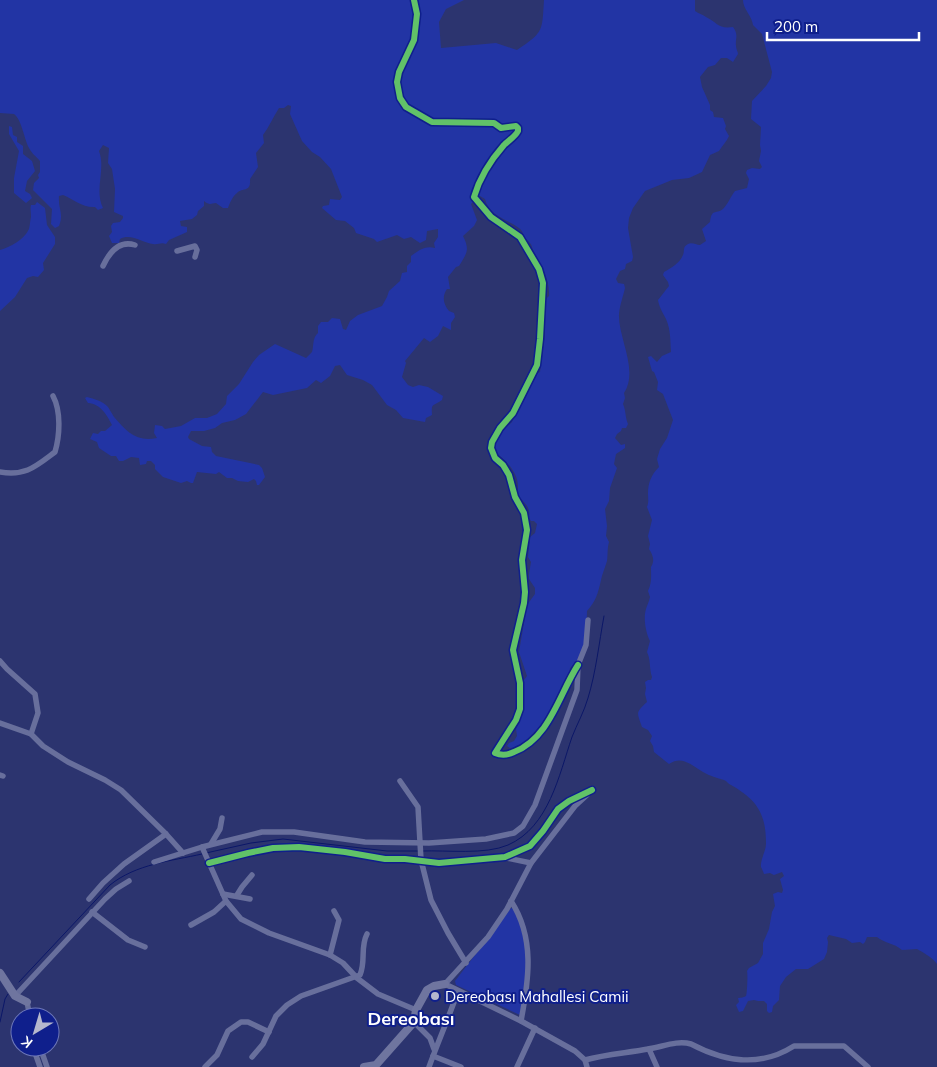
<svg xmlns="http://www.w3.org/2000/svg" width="937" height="1067" viewBox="0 0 937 1067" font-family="Mulish,sans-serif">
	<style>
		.green { fill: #2234a4 }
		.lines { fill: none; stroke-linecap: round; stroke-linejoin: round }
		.stream { stroke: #0b1768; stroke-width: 1 }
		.street { stroke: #686f9c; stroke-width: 5.5 }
		.secondary { stroke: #6f759f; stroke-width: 8 }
		.cycleway-casing { stroke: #0f1f8c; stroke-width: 9 }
		.cycleway { stroke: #61c268; stroke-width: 6 }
		.poi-dot { fill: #b5b8cd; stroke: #0f1f8c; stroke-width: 2 }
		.labels { text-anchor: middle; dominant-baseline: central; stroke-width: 4; stroke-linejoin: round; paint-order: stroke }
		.poi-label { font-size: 15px; fill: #fff; stroke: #0f1f8c; text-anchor: start }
		.quarter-label { font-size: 18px; font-weight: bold; fill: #fff; stroke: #0f1f8c }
	</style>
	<rect width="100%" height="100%" fill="#2c346f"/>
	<g class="green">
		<path d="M0,0H464L446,9L439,22L441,48L496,43L517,50C544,32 542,31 544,0H695V11C699,14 702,14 706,17C718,23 718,29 733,27C739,35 735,39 736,46C736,49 738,52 738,54L733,62L727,58H721L715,65L708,67L700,77L702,87L710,105V110L713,112L714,117L723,118L726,126L725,129L729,136C727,141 722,146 719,151L710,155L702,172L689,178L672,180L645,191L633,208L629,218L628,228L633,257L632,261L626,264L625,269L620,271L616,279L618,283L624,284L625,288C623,297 620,304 619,314C618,338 639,370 624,393L625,398L623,404C626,411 625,417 628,424L626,428H622L621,431L617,434L615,438L621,445L625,444V448L616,454L614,464L617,468L610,488L609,501L605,509L607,526L606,536L609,542C607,549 608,555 607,561C605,568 602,574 601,580C598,593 596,601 587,611L586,643L579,659L570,668L568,682L546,720L520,747L510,748L507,746L509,743L514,741L517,736L516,729L524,707V680L527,676L519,652L527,605L535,594V588L529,579V574L531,562L528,557L530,537L535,533L537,524L534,521H531L529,518C531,507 524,502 517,495C522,476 508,462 495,452L494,443L498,439L500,433L512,422L521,397L536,374L540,372L545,333L542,322L545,318L544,315C545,309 543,300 549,296C550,279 541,265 533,250C532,248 532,245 530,243C529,241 526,240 525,238C523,234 522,230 519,228C507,219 489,216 485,199L480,196L478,197L471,204L477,220L474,226L463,236C470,250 467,253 459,266L456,267L448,277L450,289H447C442,296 443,304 449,311L454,313L455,317L451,323V330L443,326L438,336L430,342L424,338L405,361L406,363L402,377L408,385L413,387L419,385L428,387L443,396L442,400C433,407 431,402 432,415L426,418L425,422L403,418L396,410L387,405L372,385L363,380L347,375L340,365L335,366L330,376L321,383L316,380L307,388L273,395L263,392L246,414L235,420L222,423L215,428L204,431H191L188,437L189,439L202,446L211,447L212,452L216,456L259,465L262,468L265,477L259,485H257L256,481L254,479L248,482L238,481L232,478H227L219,472L216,474L197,472L193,483H191L187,481L181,483L163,477L155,469V465L151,461H147L146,464L140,465L139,458L131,457L123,461H119L116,456H111L99,448L97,442L90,439L93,433L98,434L101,431H105L112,425C107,415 101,404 88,403L85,398L87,397C94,399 103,401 108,407C110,410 112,414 114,417C127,432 136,442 157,438L154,433L155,425L162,426L165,429L181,426L195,418H207L217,414L226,404L227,396L239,384L253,362L259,355L275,344L306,358L312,352C314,346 312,338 318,333V326L321,322H328L332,318L340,319L343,329L346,330L350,321L358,315L382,306L387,297L389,291L400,281L402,273L407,272V266L411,262V256C418,251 425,245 435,248L434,243L438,237V229L427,231L426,240L420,243L411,237L404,239L397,235L377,242L374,239L356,233L354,228L345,221L336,220L322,208L323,206L329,205L330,199L340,200L342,197L331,169L320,157L312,152L302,141L290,114L291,106L288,105L284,108H279C273,117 269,127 263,135L264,143L256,153L258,167L250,179C251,193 243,187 237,193C232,197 230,203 228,208H223L216,203C210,204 209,205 204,201V206L198,211L197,215L192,219L180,221L181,226L187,227V232L169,240L166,244C161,242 158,245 153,244C143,243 131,233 120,239L119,243H112L109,236L112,232L111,226L113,223L120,222L123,218V216L114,212L115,189L112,169L108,163L109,148L103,145L99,151C106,169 94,190 103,208L98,210L95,207C83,208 73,199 63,195L59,196C58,209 64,213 59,226L55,228L51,224L52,209L33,190L34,183L39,178L38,175L40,172V161C36,156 32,154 29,148C24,139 22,120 14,114L0,113Z"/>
		<path d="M743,0H937V964C932,957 924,953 917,949L902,950C894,943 884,943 877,937H867L865,942L863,944L860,942L852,943L846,939L829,935L827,938L828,942L827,952L824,959L808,969H796L786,977L780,986L779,1000L773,1006L772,1012L769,1013L767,1011V1004L764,1001H758L754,1000L748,1001L743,1011L739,1012L736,1005L739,1002L738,998C740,998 745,997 746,996C747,994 748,974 747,971L749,968L758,963L763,954V943L769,929L772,912L775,906L773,894L778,892L782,893L783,890L780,879L784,876L782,872L774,875L770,873L764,874C763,871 762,869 761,867C760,860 766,851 766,844C766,813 757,800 731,785C728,784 727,781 724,780C717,778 710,776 703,772C691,765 682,755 669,764L654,752L653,746L650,741L652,736L648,730L642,727C637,712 635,713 647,702L645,694L646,688L645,682L648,680H651L652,677C649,668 651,660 647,652L650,641C646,633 643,619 646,609C647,605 649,602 650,597L648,591C652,582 651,577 651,567C655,561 653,555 649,549L650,544L648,536L652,520L647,507C649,502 648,499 648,494C648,483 651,475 659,467L657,459L660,449L667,438L673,420L663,394L657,390L658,382L654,372L652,371L648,357L651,356L657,362L662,356L671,352C670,341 671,330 666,319C663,313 659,307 658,300C662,295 665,291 669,286L668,282L663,275L664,272C671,268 680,263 683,255C685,251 682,247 688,244C692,242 696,245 700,245L706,241L702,229L710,222C712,208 715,215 723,209C728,204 731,196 735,191L747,188L749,179L746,173L747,170L752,168L760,169L762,167L759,161L761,151L760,145L761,127L751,119L752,101L766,86L771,78L772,72L762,34L753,25C752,16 743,9 743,0Z"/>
		<polygon points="9,126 12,127 13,135 17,137 17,142 23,146 23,154 32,161 35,171 27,181 25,191 30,194 32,198 26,203 14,193 14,178 19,151 9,134"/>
		<path d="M37,202L45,208L47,225L55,237V244L43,263L44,270L38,277L33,276L27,278L15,297L0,311V250C10,247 24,240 29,229C30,225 30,221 31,217C31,212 30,209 31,205H35Z"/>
		<path d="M511,908L515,909C522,930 529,953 526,976C525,989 522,1002 520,1015L456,985L455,981Z"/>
	</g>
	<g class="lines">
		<g class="stream">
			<path d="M422,851C447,850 485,855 508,845C549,827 559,775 572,737C577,724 584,712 588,698C596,672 599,643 604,616"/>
			<polyline points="206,853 251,843 283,839 387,851 418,851"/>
			<path d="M19,982L110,885C136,864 171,861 202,854"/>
			<polyline points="0,1022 5,999 8,994"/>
		</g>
		<g class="street">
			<path d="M414,0L417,14L414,40L399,72L397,82L400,98L406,107L432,122L494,123L501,128L516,126L518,128V131C515,137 509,140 504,145C490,161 480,176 474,197L491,217L520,237L539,269L543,283L540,339L537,365L513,413L500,428L492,442L491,448L495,458L503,465L509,475L515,497L524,513L527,530L522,560L525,592L524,603L513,650L520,683V709L516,720L495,753C502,756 508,755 514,752C550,738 559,694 578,665"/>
			<polyline points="177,251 195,246 197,250 195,257"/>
			<path d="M103,266C109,253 119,240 135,245"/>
			<path d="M0,472C26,476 35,467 55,452C60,435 61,411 53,396"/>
			<polyline points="0,661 7,669 35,694 38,713 31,734"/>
			<polyline points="0,723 31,734 43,746 68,762 105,780 121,790 166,834 183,853"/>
			<polyline points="0,775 3,776"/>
			<polyline points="400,781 418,807 421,860 431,900 448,933 466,963"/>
			<polyline points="587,795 575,806 531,863 507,909 488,937 445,984 521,1021 575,1051 585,1060 587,1067"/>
			<polyline points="211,844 220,829 222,818"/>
			<polyline points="202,847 226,901 241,919 269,933 330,955 343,963 357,978 378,994 416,1010"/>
			<polyline points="507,858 531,863"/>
			<polyline points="154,862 202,847 262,832 294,832 365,842 429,843 486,839 514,833 523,826 535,805 577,690 578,665 586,645 588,620"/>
			<polyline points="209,863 248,853 273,848 299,847 345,852 385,859 405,859 439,863 505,857 530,846 543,831 558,809 569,801 592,790"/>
			<polyline points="223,894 250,899"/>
			<polyline points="237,895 242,887 252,875"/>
			<polyline points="89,899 103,883 124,864 166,834"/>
			<path d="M511,901C535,938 529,979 521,1021"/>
			<polyline points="92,912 128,940 145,947"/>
			<polyline points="191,925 214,912 226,901"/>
			<polyline points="330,955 339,920 334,911"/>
			<polyline points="15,996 105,899 116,889 129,881"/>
			<polyline points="27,1002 30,1017"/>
			<polyline points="414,1022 430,1038 434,1049"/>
			<polyline points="33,1047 40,1067"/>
			<polyline points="40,1047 47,1067"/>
			<polyline points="649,1049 657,1067"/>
			<polyline points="433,1056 461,1067"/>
			<path d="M252,1057L263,1044L276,1016L287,1005L301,996L360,975C366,961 360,947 367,934"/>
			<path d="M585,1060C606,1054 627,1053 648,1049C662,1047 677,1040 691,1044C727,1063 761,1067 794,1046H844L868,1067"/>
			<polyline points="205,1067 217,1055 228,1031 241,1022 248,1022 269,1032"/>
			<path d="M429,1067C438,1042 449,1017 458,991"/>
			<polyline points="517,1067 535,1028"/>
		</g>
		<g class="secondary">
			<polyline points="0,973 15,996 27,1002"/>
			<polyline points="364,1067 376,1065 414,1022 416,1010 427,990 434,986 445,984"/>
		</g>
		<g class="cycleway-casing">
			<g id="cycleway">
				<path d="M414,0L417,14L414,40L399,72L397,82L400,98L406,107L432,122L494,123L501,128L516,126L518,128V131C515,137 509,140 504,145C490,161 480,176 474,197L491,217L520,237L539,269L543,283L540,339L537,365L513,413L500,428L492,442L491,448L495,458L503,465L509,475L515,497L524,513L527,530L522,560L525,592L524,603L513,650L520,683V709L516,720L495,753C502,756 508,755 514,752C550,738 559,694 578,665"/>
				<polyline points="209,863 248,853 273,848 299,847 345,852 385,859 405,859 439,863 505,857 530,846 543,831 558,809 569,801 592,790"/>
			</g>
		</g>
		<use href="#cycleway" class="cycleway"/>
	</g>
	<circle class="poi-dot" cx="435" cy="996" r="5"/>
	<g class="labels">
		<g class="poi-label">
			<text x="445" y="996">Dereobası Mahallesi Camii</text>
		</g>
		<g class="quarter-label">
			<text x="411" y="1018">Dereobası</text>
		</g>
	</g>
	<g transform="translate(35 1032) rotate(218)"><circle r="24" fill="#0f1f8c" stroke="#6f79ba"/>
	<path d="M0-4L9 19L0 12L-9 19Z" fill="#b5b8cd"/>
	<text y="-8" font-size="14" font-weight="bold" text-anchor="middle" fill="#ffffff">K</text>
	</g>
	<path d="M767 32v8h152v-8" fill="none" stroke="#ffffff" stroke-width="2.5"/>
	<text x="774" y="32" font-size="15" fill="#ffffff" stroke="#0f1f8c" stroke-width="4" paint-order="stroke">200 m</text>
</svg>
